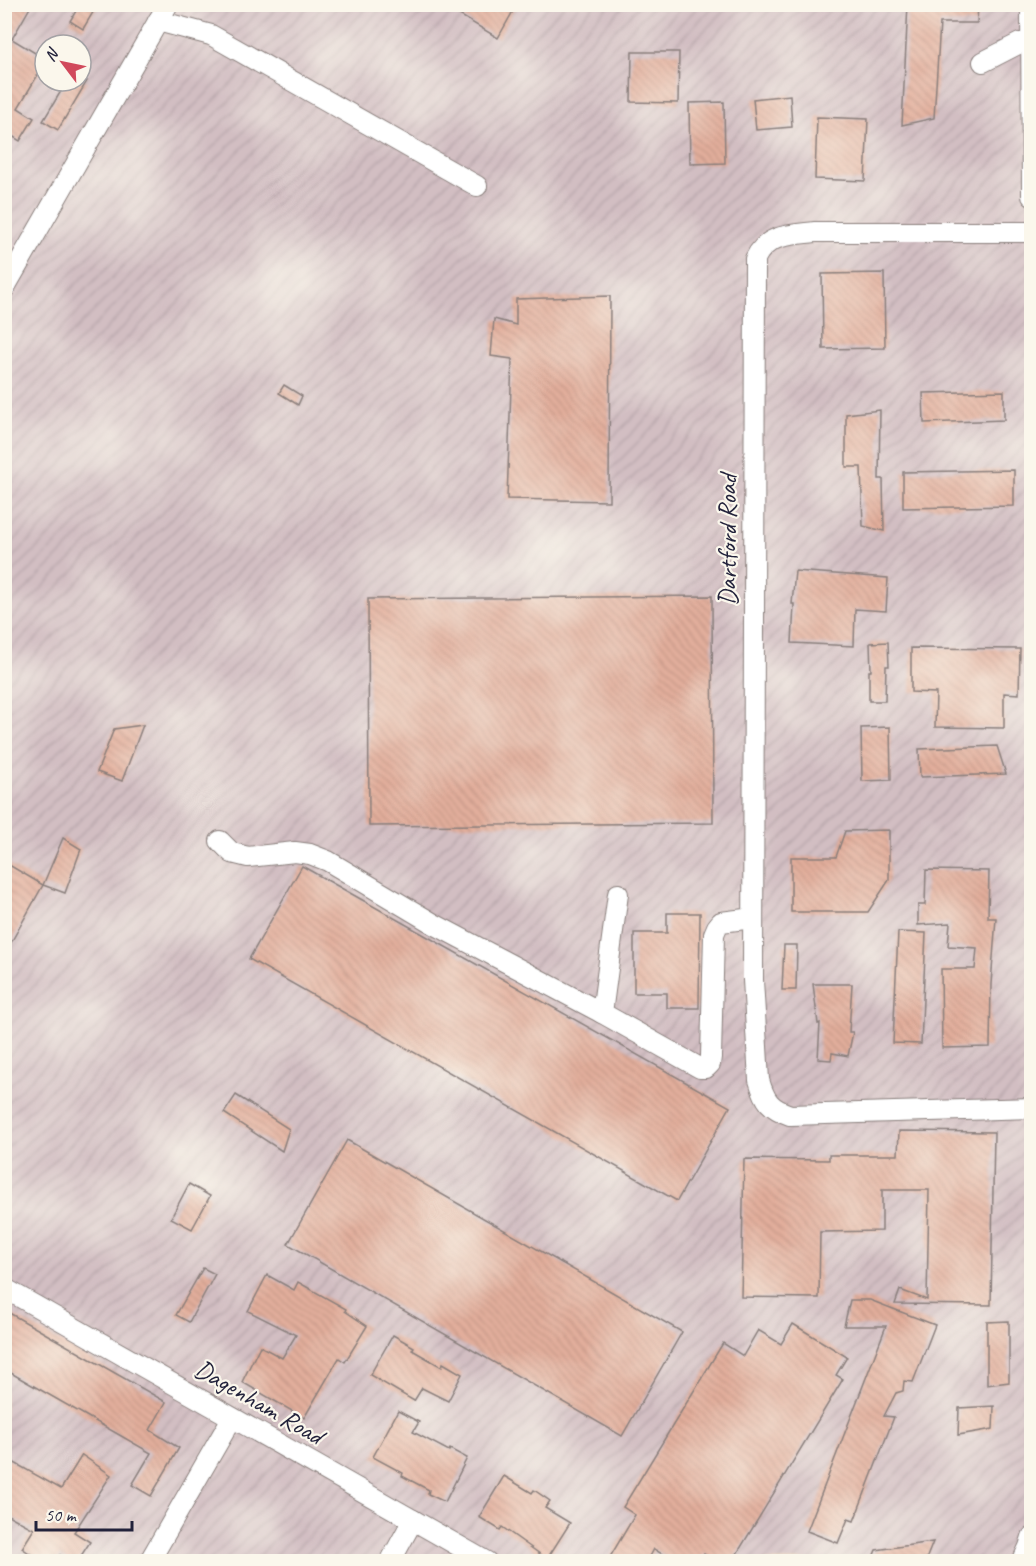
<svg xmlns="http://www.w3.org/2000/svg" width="1036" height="1566" viewBox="0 0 1036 1566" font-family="Caveat,sans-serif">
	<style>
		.industrial { fill: url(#industrial-furrows); fill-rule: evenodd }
		.building { fill: url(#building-back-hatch) }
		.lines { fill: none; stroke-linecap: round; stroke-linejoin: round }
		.minor-casing { stroke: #8a7f7c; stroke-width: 22 }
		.minor { stroke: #fff; stroke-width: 20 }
		.labels { text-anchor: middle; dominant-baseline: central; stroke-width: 4.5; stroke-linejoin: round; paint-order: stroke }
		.street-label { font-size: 26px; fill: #22223b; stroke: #fbf7ec }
	</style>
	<defs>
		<pattern id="industrial-furrows" width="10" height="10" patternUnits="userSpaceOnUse" patternTransform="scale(1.5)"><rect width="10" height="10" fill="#d2bec2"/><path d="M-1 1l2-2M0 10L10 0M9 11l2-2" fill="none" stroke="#b4a3a8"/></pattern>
		<pattern id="building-back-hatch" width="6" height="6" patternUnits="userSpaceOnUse" patternTransform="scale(1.5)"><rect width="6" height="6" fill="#e2ae9b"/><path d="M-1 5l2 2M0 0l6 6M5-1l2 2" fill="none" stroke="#c29586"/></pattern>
	</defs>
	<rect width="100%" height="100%" fill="#fbf7ec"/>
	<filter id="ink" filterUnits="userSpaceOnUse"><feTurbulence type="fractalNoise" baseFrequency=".0167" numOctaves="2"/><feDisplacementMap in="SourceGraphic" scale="12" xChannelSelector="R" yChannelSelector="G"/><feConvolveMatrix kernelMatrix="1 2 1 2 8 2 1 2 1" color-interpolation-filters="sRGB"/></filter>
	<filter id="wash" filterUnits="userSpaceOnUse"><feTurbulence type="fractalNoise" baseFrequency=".008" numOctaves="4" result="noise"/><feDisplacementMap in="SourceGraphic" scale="24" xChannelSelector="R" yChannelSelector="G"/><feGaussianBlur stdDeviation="1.35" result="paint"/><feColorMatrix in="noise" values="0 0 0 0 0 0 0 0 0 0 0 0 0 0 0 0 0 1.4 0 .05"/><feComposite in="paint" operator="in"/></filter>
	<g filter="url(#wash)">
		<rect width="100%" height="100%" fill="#f2dcbe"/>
		<path class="industrial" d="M5,5H1031V1561H5ZM45,45H81V81H45Z"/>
		<g id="blocks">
			<g class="building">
				<polygon points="4,4 32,4 12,39 45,59 45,63 18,108 34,118 20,141 4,131"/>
				<polygon points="80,4 98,4 83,29 70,21"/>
				<polygon points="441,4 517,4 498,38"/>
				<polygon points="908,4 978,4 977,23 940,23 934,118 902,125"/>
				<polygon points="632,52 679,52 678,103 631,102"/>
				<polygon points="67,81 87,81 58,130 43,121"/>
				<polygon points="790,95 792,127 756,130 753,99"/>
				<polygon points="724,102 725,163 690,164 689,103"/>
				<polygon points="817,117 868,119 865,181 815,179"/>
				<polygon points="884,273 885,348 823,349 822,274"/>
				<polygon points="610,296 609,501 507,499 512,359 491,356 494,319 516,325 516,299"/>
				<polygon points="284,385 302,396 298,405 279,393"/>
				<polygon points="1004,391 1004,420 924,423 923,393"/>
				<polygon points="880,410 879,479 883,479 884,531 863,526 861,467 846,467 846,414"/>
				<polygon points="1014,470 1014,506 903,508 903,472"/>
				<polygon points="795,571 888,578 886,611 855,609 854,646 792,643 794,604 792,604"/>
				<polygon points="712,596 713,823 369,826 368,599"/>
				<polygon points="888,642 889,666 886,666 885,701 869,701 869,671 871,671 870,643"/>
				<polygon points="911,648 1020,649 1019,694 1004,693 1004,728 935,727 936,693 911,692"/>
				<polygon points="143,725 122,781 97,772 114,729"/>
				<polygon points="890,727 891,780 862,781 861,728"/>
				<polygon points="997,746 1006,774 920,777 919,749"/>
				<polygon points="889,830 889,880 868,912 791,912 791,857 836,857 845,831"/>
				<polygon points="63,838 81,849 65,893 43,885"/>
				<polygon points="4,862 43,885 4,955"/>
				<polygon points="302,866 730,1107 677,1201 249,959"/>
				<polygon points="926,870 989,871 988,918 996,918 991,984 990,1047 942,1048 941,969 975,969 977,948 948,946 950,923 918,925 918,905 925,905"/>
				<polygon points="667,913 700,913 699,1008 667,1008 667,993 634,993 634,933 667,933"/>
				<polygon points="898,932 926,933 921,1044 893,1043"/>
				<polygon points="784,945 797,945 796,990 782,990"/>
				<polygon points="813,984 852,984 849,1032 853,1032 848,1056 832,1053 831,1060 818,1059 820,1023 818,1024"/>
				<polygon points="236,1095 289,1129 282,1151 224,1113"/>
				<polygon points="899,1131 994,1132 991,1305 895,1304 900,1290 927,1300 929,1190 882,1190 882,1231 820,1232 819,1298 741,1297 744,1159 829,1160 829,1155 898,1155"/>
				<polygon points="347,1140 682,1332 622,1436 288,1244"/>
				<polygon points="189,1184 210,1196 192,1229 171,1218"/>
				<polygon points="203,1268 215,1274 189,1322 176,1315"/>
				<polygon points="267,1275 294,1290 298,1282 346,1309 345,1311 367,1326 345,1362 339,1358 304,1418 242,1382 260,1346 282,1358 296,1335 248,1311"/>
				<polygon points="850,1300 870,1300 935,1325 913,1382 904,1381 903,1391 896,1393 884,1416 894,1417 854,1521 848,1519 838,1543 807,1531 886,1326 844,1326"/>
				<polygon points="4,1310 166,1402 150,1430 179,1448 151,1496 132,1485 151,1453 4,1369"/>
				<polygon points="1009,1321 1009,1382 987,1385 987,1322"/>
				<polygon points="793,1324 847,1357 836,1375 843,1379 732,1562 716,1562 704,1554 699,1562 675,1562 654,1549 647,1562 607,1562 635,1515 623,1507 723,1343 743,1356 758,1330 781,1344"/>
				<polygon points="393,1335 414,1347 412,1350 442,1367 443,1363 462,1374 448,1401 422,1388 414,1401 370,1375"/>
				<polygon points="994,1406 993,1429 958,1435 959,1408"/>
				<polygon points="398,1411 419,1422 413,1432 449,1451 450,1449 467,1458 445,1502 428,1494 429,1490 402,1476 403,1473 373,1457"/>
				<polygon points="82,1455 111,1475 74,1532 90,1542 77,1562 70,1562 60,1555 56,1562 42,1562 22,1548 34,1529 4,1513 4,1457 61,1489"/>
				<polygon points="504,1476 532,1493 534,1490 550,1501 545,1508 570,1523 547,1559 502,1527 500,1530 479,1517"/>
				<polygon points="933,1542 925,1562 871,1562 876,1550"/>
			</g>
		</g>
	</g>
	<g filter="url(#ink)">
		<use href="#blocks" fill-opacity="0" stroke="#8a7f7c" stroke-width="1.5"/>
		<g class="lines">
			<g class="minor-casing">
				<g id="minor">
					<polyline points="1031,4 1032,196"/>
					<polyline points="158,21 211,35 477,186"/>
					<polyline points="983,62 1020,43 1031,43"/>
					<path d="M1032,232H815C790,235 767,234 755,259L753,980L759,1080C765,1101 770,1108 790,1115L1032,1108"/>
					<polyline points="4,289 168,4"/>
					<polyline points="220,841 232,853 248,857 295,852 310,854 328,861 434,924 602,1013"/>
					<polyline points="618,894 602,1013 700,1068 706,1068 710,1064 711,1057 714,934 717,927 721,922 753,918"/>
					<polyline points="4,1288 487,1562"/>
					<polyline points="149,1562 232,1418"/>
					<polyline points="390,1562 413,1520"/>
					<polyline points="1022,1562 1029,1547 1032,1537"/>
				</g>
			</g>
			<use href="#minor" class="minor"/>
		</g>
	</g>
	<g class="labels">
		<g class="street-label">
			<text transform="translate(727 540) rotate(-90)">Dartford Road</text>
			<text transform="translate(259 1402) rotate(30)">Dagenham Road</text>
		</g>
	</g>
	<rect width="1036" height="1566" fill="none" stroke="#fbf7ec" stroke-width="24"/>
	<g transform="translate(63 63) rotate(302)"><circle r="28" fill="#fbf7ec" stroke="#a4a2a5" stroke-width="1.5"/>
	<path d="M0-4.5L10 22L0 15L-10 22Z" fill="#d1495b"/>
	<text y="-9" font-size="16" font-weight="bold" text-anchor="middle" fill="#22223b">N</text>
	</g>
	<path d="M36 1521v9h96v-9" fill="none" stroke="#22223b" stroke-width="3"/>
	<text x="45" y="1521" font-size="18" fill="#22223b" stroke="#fbf7ec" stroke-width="4.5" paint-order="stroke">50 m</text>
</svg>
